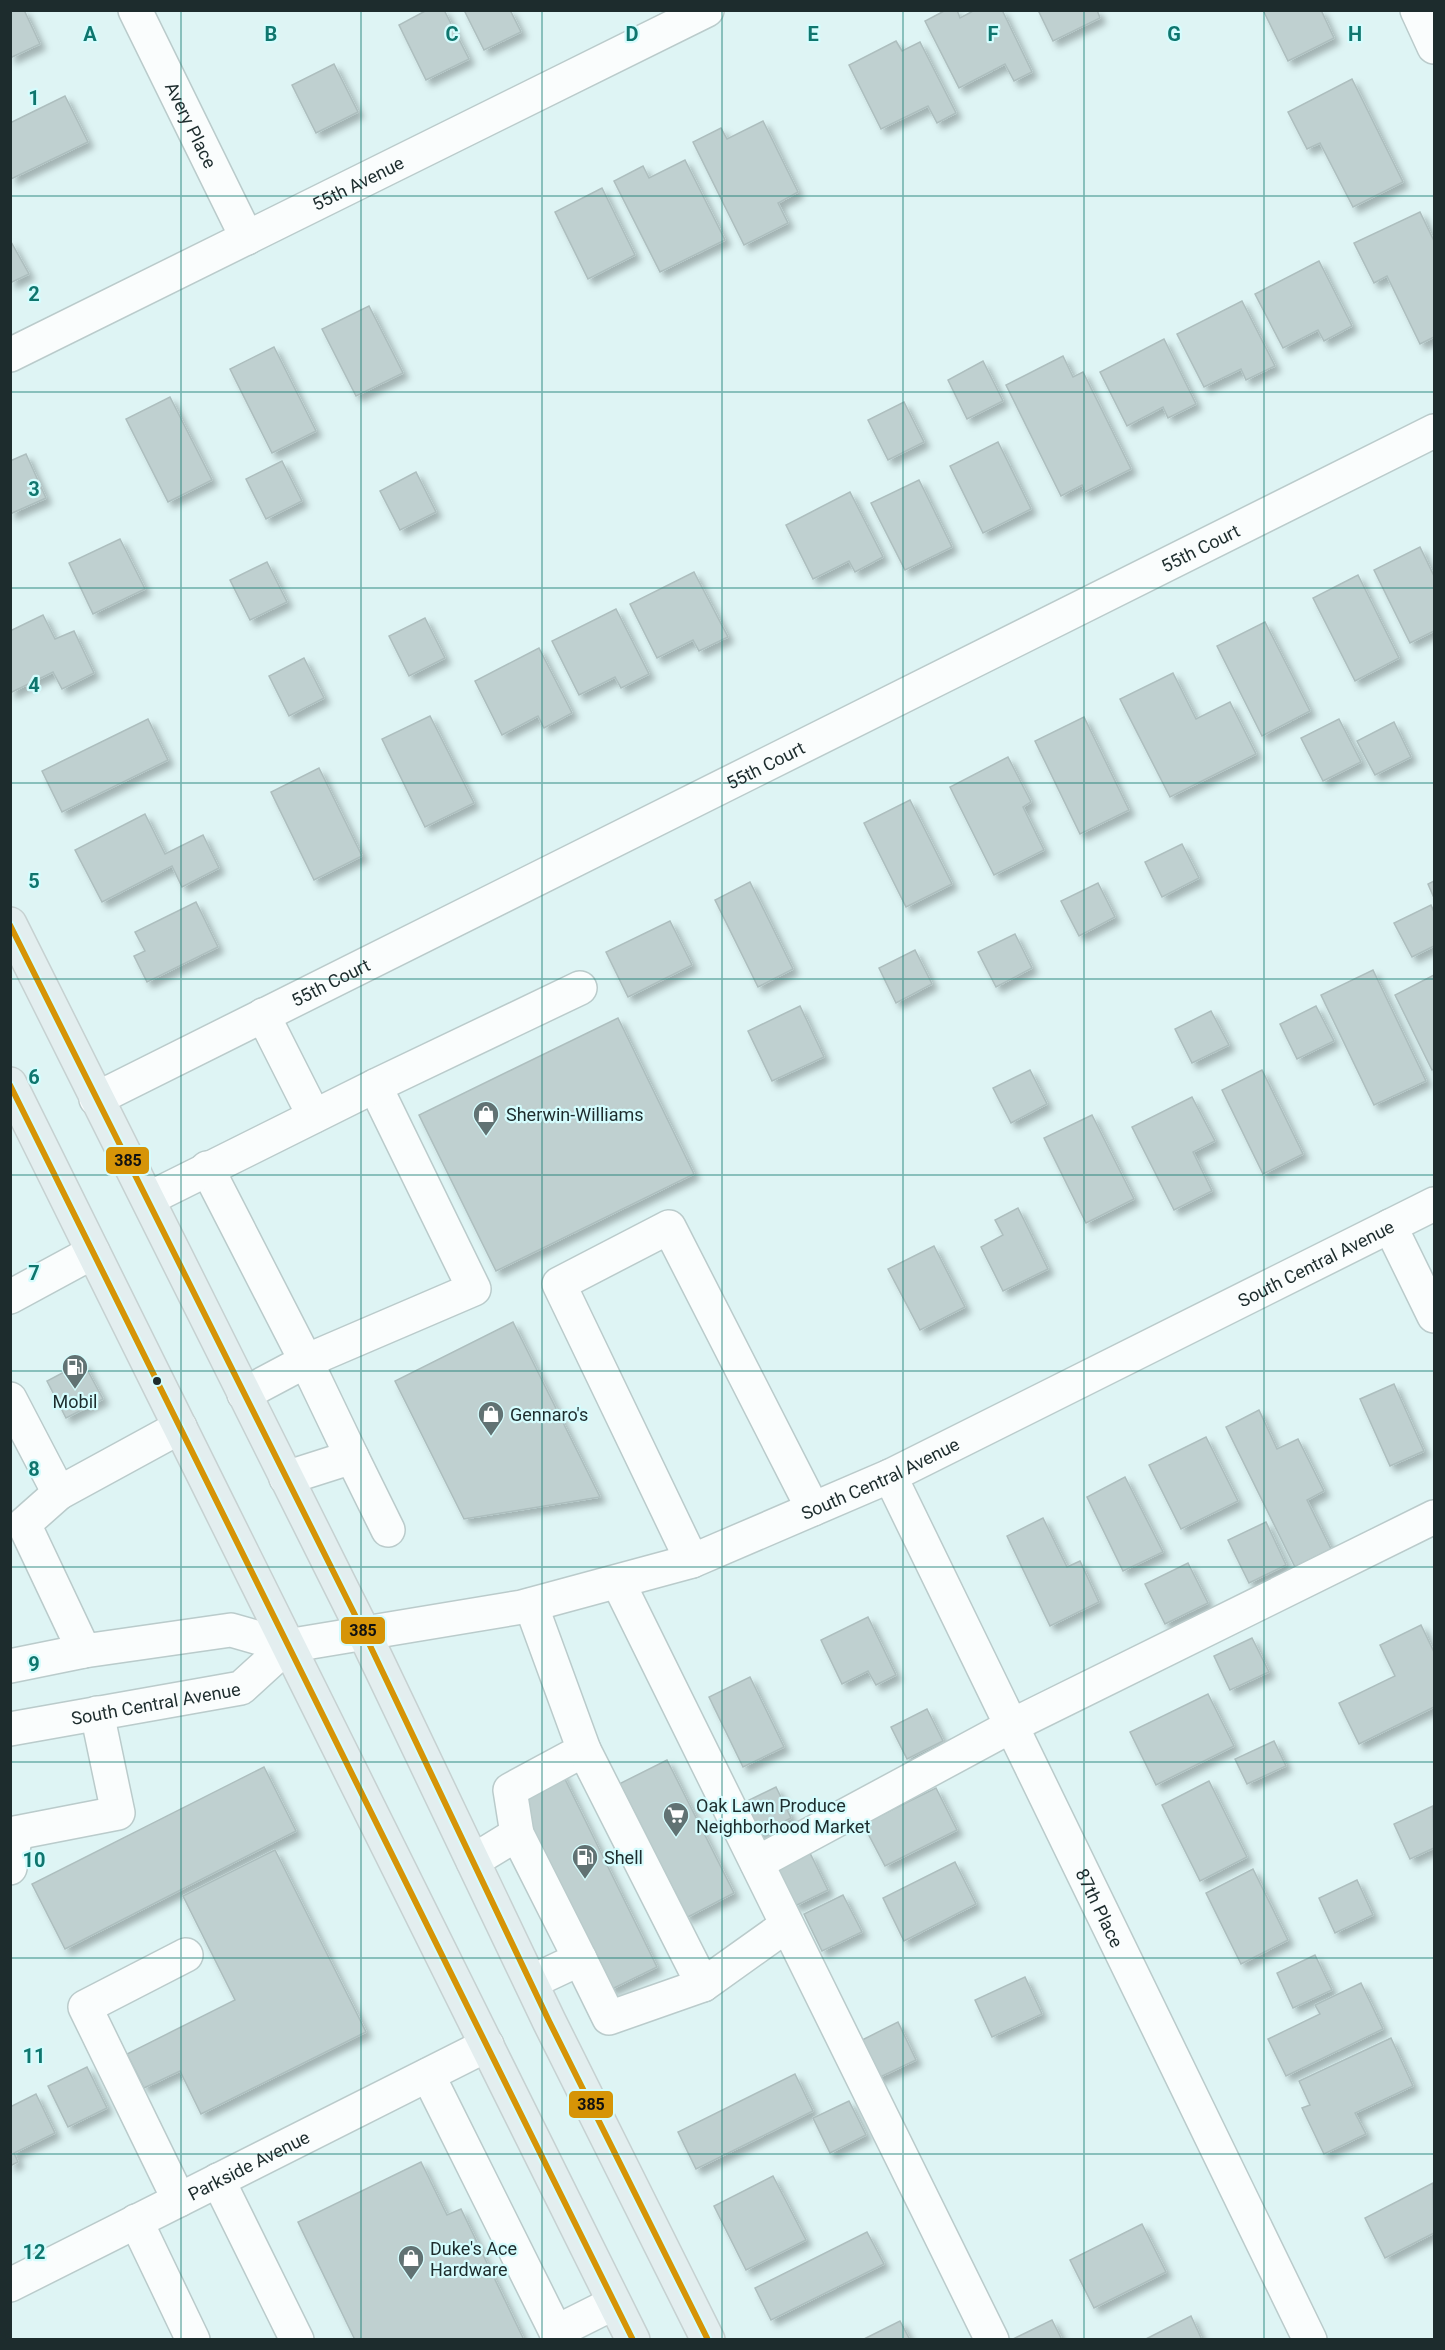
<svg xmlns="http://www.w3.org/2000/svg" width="1445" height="2350" viewBox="0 0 1445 2350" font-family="Roboto,sans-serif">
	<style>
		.building { fill: #bfd0d0; stroke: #adbebe; stroke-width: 1.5; filter: url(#shadow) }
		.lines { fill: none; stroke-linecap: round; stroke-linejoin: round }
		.minor-casing { stroke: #bacbcb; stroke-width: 36 }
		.major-casing { stroke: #c6d1d1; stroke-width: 36 }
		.minor { stroke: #fafdfd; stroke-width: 33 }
		.major { stroke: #e3eeef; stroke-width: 33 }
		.bus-1-casing { stroke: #d5fcfd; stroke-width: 10 }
		.bus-1 { stroke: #d69407; stroke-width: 6 }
		.grid { fill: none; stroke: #0f766e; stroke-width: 1.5; stroke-opacity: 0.55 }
		.bus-dot { fill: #1d2c2d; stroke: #d5fcfd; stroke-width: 2 }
		.labels { text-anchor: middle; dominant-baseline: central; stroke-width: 4.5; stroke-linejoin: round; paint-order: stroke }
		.street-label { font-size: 18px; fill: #1d2c2d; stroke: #d5fcfd }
		.poi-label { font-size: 18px; fill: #1d2c2d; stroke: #d5fcfd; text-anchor: start }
		.grid-label { font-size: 20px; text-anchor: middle; font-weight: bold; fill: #0f766e; stroke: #d5fcfd; stroke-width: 4.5; stroke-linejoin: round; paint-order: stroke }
		.line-badge { stroke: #d5fcfd; stroke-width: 2 }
		.pale-badge-label { font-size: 16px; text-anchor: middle; font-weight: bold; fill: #111 }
	</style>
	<defs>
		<filter id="shadow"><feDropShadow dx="5.5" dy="5.5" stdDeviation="3" flood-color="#0004"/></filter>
	</defs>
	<rect width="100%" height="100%" fill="#def4f4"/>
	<g class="building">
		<polygon points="10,10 24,10 40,44 10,58"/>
		<polygon points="427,10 444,10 469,59 426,80 399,25"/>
		<polygon points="464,10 510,10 521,32 484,50"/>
		<polygon points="946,10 957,10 960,18 975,10 1002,10 1032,72 1014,81 1005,64 959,88 925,21"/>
		<polygon points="1038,10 1097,10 1100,18 1053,41"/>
		<polygon points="1263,10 1321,10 1334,38 1288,61"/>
		<polygon points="896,41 902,51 920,42 956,113 937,123 928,106 881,129 849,65"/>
		<polygon points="334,64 358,112 316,133 292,85"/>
		<polygon points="1352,79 1403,182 1353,207 1320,143 1307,149 1288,112"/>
		<polygon points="65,96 88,142 11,179 10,123"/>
		<polygon points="763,121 798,192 778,203 788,223 744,245 693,142 721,128 727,139"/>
		<polygon points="685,160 725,240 660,272 614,181 643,166 649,178"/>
		<polygon points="602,188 635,255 588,279 555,212"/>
		<polygon points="1420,212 1434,241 1434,337 1420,344 1387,276 1374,283 1354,243"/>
		<polygon points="10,240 29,274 10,283"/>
		<polygon points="1319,261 1352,326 1324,341 1318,330 1283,348 1255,294"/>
		<polygon points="1242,301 1275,366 1246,380 1241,369 1204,387 1177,334"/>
		<polygon points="369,306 403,373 356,396 322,329"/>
		<polygon points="1164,339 1196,404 1168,418 1163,407 1127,426 1100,372"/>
		<polygon points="274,347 316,431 272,453 230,369"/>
		<polygon points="1063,356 1073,377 1083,372 1131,469 1085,492 1082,485 1061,496 1006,385"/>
		<polygon points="983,361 1003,401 967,419 948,380"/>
		<polygon points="170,397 212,480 168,502 126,419"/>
		<polygon points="904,402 924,442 888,460 868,420"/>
		<polygon points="998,442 1031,509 983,533 950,466"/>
		<polygon points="26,454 46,498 10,514 10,461"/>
		<polygon points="282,461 302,501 266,519 246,479"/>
		<polygon points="416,472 436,512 400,530 380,491"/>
		<polygon points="919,480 952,547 905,570 871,503"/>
		<polygon points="850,492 883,557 855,572 849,561 813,579 786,525"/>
		<polygon points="120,539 145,589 93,614 69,563"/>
		<polygon points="1420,547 1434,576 1434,631 1410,643 1374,570"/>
		<polygon points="267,562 287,602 250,620 230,580"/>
		<polygon points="694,572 728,637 699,651 693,640 657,658 630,604"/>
		<polygon points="1358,575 1399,658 1355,681 1313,598"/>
		<polygon points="616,609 649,674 621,688 615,677 579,695 552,641"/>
		<polygon points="43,615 55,639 74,631 94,673 62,689 53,672 10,693 10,631"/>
		<polygon points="425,618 445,658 409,676 389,636"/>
		<polygon points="1265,622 1310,711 1262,736 1217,646"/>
		<polygon points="539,648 572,713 544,728 538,716 502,735 475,681"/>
		<polygon points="304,658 324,698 289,716 269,676"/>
		<polygon points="1173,673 1196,719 1230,702 1256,754 1170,797 1120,699"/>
		<polygon points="430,716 474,803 425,827 382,739"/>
		<polygon points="1084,717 1129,810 1080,834 1035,741"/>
		<polygon points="148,719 168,760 62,812 42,771"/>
		<polygon points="1339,719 1361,762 1323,781 1301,738"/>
		<polygon points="1394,722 1411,757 1375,775 1357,741"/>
		<polygon points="1008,757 1031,802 1023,807 1044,850 994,875 950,787"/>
		<polygon points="319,768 362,856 314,880 271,792"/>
		<polygon points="910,800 952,884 906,907 864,823"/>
		<polygon points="145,814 165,854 203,835 219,868 182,887 172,866 102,902 75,850"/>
		<polygon points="1182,844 1199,878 1162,897 1145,862"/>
		<polygon points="1434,881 1434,898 1428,884"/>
		<polygon points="750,882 793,969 758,987 715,900"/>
		<polygon points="1098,883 1115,917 1079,936 1061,901"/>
		<polygon points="196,902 218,947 147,982 134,956 145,951 135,932"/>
		<polygon points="1431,905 1434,912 1434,946 1412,957 1394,923"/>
		<polygon points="670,921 692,965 628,997 606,952"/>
		<polygon points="1015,934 1032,968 996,987 978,952"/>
		<polygon points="915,950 932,984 896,1003 879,968"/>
		<polygon points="1373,970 1426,1081 1374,1105 1321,995"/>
		<polygon points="1434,975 1434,1069 1432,1070 1395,995"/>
		<polygon points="800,1006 824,1057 772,1081 748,1031"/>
		<polygon points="1316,1006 1334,1041 1297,1059 1280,1024"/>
		<polygon points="1211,1011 1229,1045 1192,1063 1175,1029"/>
		<polygon points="618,1018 694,1174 496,1271 419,1115"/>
		<polygon points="1030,1070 1047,1104 1011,1123 993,1088"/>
		<polygon points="1262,1070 1303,1154 1263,1174 1222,1090"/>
		<polygon points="1192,1097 1215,1141 1193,1152 1212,1191 1174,1210 1132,1127"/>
		<polygon points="1092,1115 1134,1199 1086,1223 1044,1138"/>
		<polygon points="1018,1208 1048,1269 1003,1291 981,1247 1003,1235 995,1220"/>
		<polygon points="934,1246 965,1307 920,1330 888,1269"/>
		<polygon points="513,1322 600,1497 464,1519 395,1381"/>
		<polygon points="83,1362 103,1399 66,1418 47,1381"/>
		<polygon points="1394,1384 1424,1451 1390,1466 1360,1399"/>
		<polygon points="1259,1410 1277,1449 1298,1439 1324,1491 1307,1500 1331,1549 1295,1567 1226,1427"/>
		<polygon points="1206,1437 1238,1501 1181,1529 1149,1465"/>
		<polygon points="1125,1477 1163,1552 1123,1571 1087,1497"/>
		<polygon points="1043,1518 1067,1567 1080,1561 1099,1602 1050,1626 1007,1536"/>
		<polygon points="1266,1522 1286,1565 1249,1583 1228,1540"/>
		<polygon points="1188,1563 1208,1603 1165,1624 1145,1584"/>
		<polygon points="868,1617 896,1675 876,1685 868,1671 842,1684 821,1640"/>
		<polygon points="1421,1625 1434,1652 1434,1707 1359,1744 1339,1703 1395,1676 1380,1645"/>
		<polygon points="1252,1638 1269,1672 1230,1690 1214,1656"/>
		<polygon points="750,1677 784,1747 743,1767 709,1697"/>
		<polygon points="1208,1694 1234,1746 1156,1785 1130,1732"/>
		<polygon points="927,1709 943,1741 907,1759 891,1727"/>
		<polygon points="1274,1741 1286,1766 1247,1784 1235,1759"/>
		<polygon points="667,1760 734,1893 686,1918 619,1784"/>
		<polygon points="264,1767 296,1831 65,1949 32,1884"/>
		<polygon points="560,1769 657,1967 610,1990 514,1792"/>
		<polygon points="1209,1781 1247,1857 1200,1881 1162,1805"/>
		<polygon points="776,1787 791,1818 757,1835 741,1804"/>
		<polygon points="936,1788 957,1830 885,1866 863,1824"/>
		<polygon points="1433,1806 1434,1848 1410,1859 1394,1824"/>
		<polygon points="275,1850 366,2032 201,2114 180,2071 144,2088 127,2054 235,2000 183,1896"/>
		<polygon points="810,1853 828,1890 795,1906 777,1869"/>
		<polygon points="955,1862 976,1904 904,1941 883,1898"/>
		<polygon points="1253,1869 1288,1940 1241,1964 1206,1893"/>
		<polygon points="1357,1880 1373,1915 1335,1933 1319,1898"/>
		<polygon points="843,1895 862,1932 822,1951 804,1914"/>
		<polygon points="1315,1955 1332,1990 1293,2008 1277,1973"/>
		<polygon points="1025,1977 1042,2014 992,2037 975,2000"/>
		<polygon points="1361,1983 1383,2029 1286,2076 1268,2039 1320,2014 1315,2005"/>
		<polygon points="898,2022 916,2060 876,2079 858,2042"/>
		<polygon points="1391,2038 1413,2086 1355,2113 1366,2134 1324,2154 1302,2108 1310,2105 1299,2081"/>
		<polygon points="87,2067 107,2108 68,2127 48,2086"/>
		<polygon points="795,2074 813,2111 696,2169 678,2132"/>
		<polygon points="36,2094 55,2133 14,2153 18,2162 10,2166 10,2107"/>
		<polygon points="849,2101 866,2135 830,2153 813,2118"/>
		<polygon points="421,2162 447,2215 461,2209 524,2340 355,2340 298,2222"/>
		<polygon points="773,2176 806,2240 746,2270 714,2206"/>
		<polygon points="1433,2183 1434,2233 1385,2258 1365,2218"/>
		<polygon points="1142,2224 1166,2272 1094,2308 1070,2260"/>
		<polygon points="867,2232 884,2264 771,2320 755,2288"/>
		<polygon points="1191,2316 1202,2340 1144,2340"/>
		<polygon points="1052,2320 1062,2340 1013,2340 1013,2339"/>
		<polygon points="900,2321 910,2340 862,2340"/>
	</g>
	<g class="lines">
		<g class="minor-casing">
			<g id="minor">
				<path id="s1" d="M135,10L247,238"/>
				<polyline points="1417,10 1434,47"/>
				<path id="s2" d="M10,355L707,10"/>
				<polyline points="263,1015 314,1116"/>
				<path id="s3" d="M96,1099L1434,431"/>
				<polyline points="207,1168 306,1361 474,1289 375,1086 580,988"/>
				<polyline points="148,1199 375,1086"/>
				<polyline points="1390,1226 1434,1316"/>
				<polyline points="10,1297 93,1252"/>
				<polyline points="244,1394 306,1361 352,1457"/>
				<polyline points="10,1399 59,1493 180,1427"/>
				<path id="s4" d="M890,1476L1310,2340"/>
				<polyline points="286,1478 352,1457 388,1530"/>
				<polyline points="59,1493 24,1524 84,1651"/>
				<polyline points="692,1561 559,1284 669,1227 813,1509"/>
				<polyline points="618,1582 992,2340"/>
				<path id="s5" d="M10,1666L84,1651L231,1630L287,1646L522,1607L692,1561L890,1476L1434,1204"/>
				<path id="s6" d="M10,1729L241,1688L287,1646"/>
				<polyline points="10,1834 118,1813 97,1713"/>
				<polyline points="517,1834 510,1790 584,1750 531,1605"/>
				<polyline points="473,1861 517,1834 580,1959 531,1982"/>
				<polyline points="757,1863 1013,1725 1434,1517"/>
				<polyline points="10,1868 16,1833"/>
				<polyline points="580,1959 609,2018 703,1985 584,1750"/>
				<polyline points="703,1985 787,1925"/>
				<polyline points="428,2075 560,2340"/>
				<polyline points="218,2180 297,2340"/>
				<polyline points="179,2200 85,2007 186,1955"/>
				<polyline points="136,2221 193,2340"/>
				<path id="s7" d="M10,2285L487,2045"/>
				<polyline points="556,2332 614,2303"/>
			</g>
		</g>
		<g class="major-casing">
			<g id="major">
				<polyline points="10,924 364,1633 549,2021 708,2340"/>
				<path d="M10,1084C217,1503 425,1921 633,2340"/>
			</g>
		</g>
		<use href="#minor" class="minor"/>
		<use href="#major" class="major"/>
		<g class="bus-1-casing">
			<g id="bus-1">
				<polyline points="10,925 364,1633 549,2021 708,2340"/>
				<polyline points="10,1085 633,2340"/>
			</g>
		</g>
		<use href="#bus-1" class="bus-1"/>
	</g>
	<path class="grid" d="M181,10V2340M361,10V2340M542,10V2340M722,10V2340M903,10V2340M1084,10V2340M1264,10V2340M10,196H1434M10,392H1434M10,588H1434M10,783H1434M10,979H1434M10,1175H1434M10,1371H1434M10,1567H1434M10,1762H1434M10,1958H1434M10,2154H1434"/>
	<defs>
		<g id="shop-pin" transform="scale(1.35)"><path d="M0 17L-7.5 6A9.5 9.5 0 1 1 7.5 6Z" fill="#617273" stroke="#d5fcfd"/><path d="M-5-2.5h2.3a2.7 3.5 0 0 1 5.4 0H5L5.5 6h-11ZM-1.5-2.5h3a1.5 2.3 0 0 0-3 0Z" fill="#fff"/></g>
		<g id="fuel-pin" transform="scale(1.35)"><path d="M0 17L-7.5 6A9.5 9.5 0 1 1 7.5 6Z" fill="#617273" stroke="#d5fcfd"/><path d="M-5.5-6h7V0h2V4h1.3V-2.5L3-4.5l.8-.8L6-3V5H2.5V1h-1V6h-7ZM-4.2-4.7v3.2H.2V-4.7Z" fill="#fff"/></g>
		<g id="supermarket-pin" transform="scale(1.35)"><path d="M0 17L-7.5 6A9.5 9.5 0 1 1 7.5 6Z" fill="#617273" stroke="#d5fcfd"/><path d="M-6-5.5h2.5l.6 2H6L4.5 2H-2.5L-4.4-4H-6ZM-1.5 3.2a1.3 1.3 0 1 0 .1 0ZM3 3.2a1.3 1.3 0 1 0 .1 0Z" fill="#fff"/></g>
	</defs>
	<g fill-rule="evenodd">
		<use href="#shop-pin" x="486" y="1114"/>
		<use href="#fuel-pin" x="75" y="1367"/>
		<use href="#shop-pin" x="491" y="1414"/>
		<use href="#supermarket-pin" x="676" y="1815"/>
		<use href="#fuel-pin" x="585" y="1857"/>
		<use href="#shop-pin" x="411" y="2258"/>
	</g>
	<circle class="bus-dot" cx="157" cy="1381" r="5"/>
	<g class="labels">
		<g class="street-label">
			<text stroke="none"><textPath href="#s1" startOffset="128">Avery Place</textPath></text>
			<text stroke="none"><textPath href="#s2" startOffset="388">55th Avenue</textPath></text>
			<text stroke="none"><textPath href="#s3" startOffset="1234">55th Court</textPath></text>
			<text stroke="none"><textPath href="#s3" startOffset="748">55th Court</textPath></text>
			<text stroke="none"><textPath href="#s3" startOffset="262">55th Court</textPath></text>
			<text stroke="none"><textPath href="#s5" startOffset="1388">South Central Avenue</textPath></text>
			<text stroke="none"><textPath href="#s5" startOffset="902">South Central Avenue</textPath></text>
			<text stroke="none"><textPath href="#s6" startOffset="148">South Central Avenue</textPath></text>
			<text stroke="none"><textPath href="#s4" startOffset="480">87th Place</textPath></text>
			<text stroke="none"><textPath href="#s7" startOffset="267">Parkside Avenue</textPath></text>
		</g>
		<g class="poi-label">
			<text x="506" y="1114">Sherwin-Williams</text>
			<text x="75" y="1401" text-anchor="middle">Mobil</text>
			<text x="510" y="1414">Gennaro's</text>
			<text x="696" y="1805">Oak Lawn Produce<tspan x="696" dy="21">Neighborhood Market</tspan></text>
			<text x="604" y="1857">Shell</text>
			<text x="430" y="2248">Duke's Ace<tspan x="430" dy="21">Hardware</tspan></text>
		</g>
	</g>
	<g class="grid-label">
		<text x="90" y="41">A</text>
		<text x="271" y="41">B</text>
		<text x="452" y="41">C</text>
		<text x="632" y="41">D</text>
		<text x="813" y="41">E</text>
		<text x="993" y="41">F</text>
		<text x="1174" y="41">G</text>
		<text x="1355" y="41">H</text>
		<text x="34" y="105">1</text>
		<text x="34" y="301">2</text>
		<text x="34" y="496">3</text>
		<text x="34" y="692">4</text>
		<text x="34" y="888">5</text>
		<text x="34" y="1084">6</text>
		<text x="34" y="1280">7</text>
		<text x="34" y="1476">8</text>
		<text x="34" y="1671">9</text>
		<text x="34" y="1867">10</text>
		<text x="34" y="2063">11</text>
		<text x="34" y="2259">12</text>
	</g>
	<g class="line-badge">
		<rect x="105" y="1146" width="45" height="29" rx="6" fill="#d69407"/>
		<rect x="340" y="1616" width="46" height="29" rx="6" fill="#d69407"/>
		<rect x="568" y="2090" width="46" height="29" rx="6" fill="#d69407"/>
	</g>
	<g class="pale-badge-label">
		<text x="128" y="1166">385</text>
		<text x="363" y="1636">385</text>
		<text x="591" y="2110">385</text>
	</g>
	<rect width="1445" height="2350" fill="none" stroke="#1d2c2d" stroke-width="24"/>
</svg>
